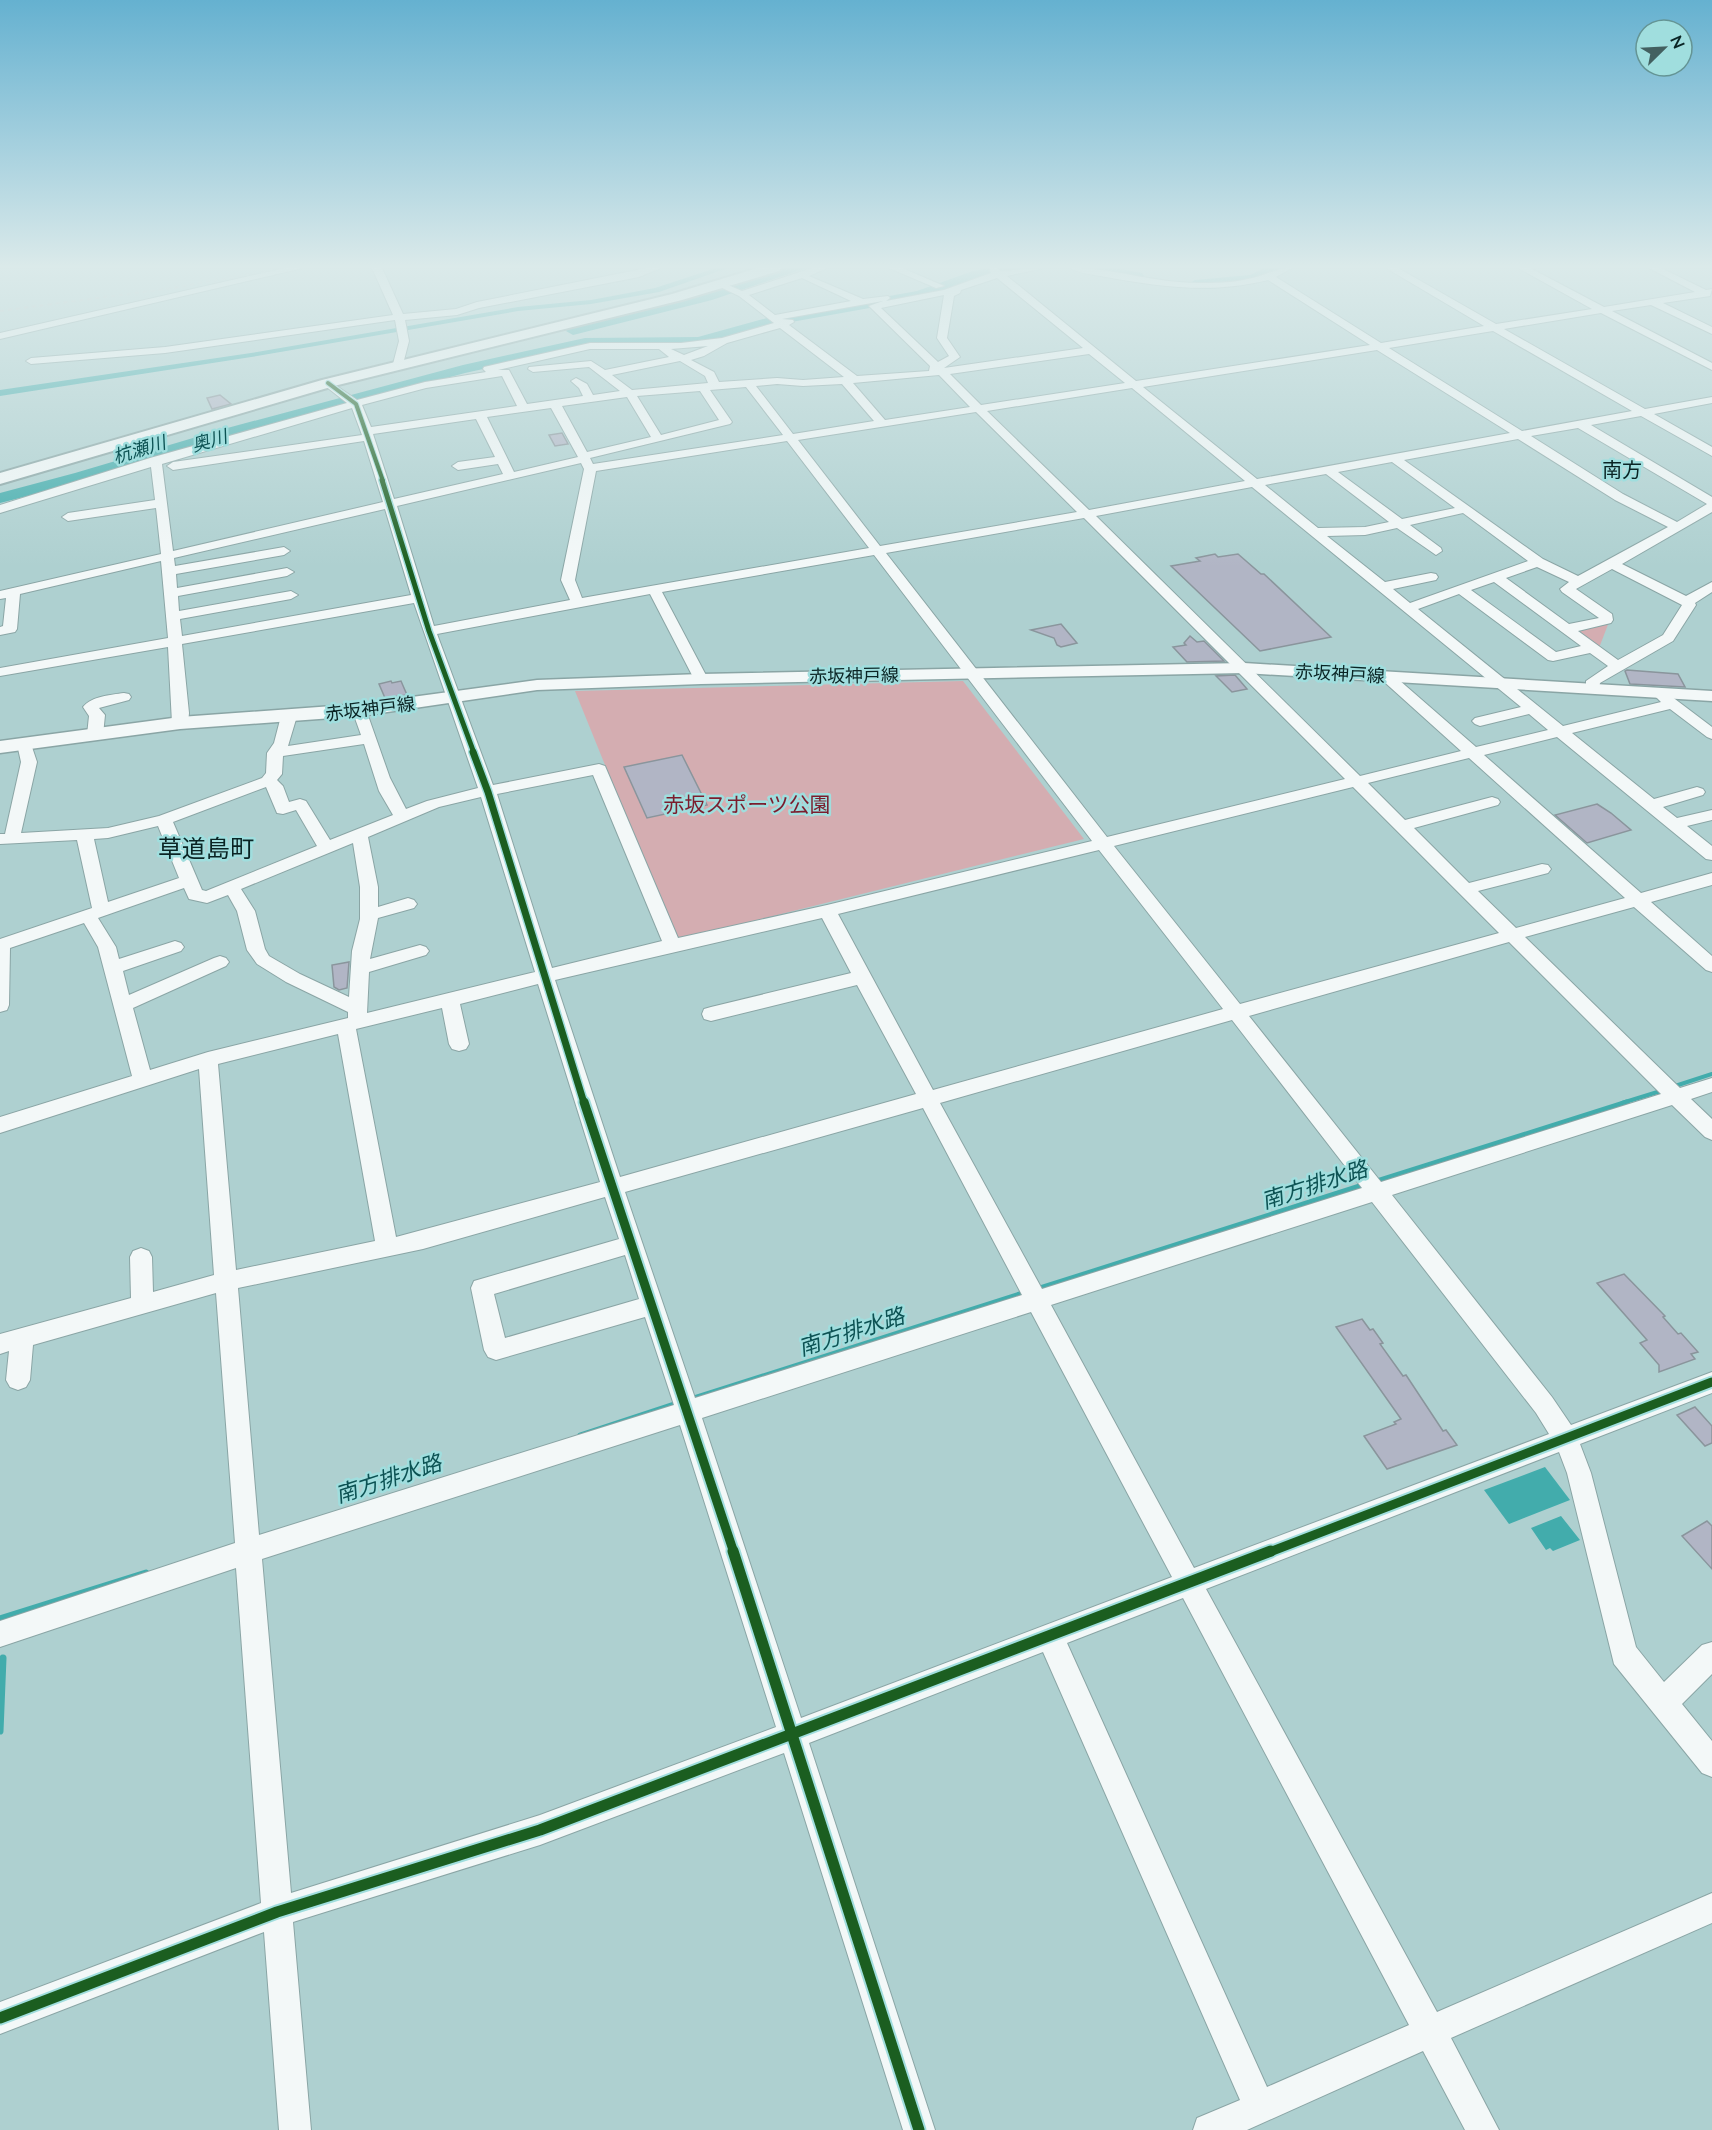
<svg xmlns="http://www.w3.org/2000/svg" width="1712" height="2130" viewBox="0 0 1712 2130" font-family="Lato,'Noto Sans JP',sans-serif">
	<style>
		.green { fill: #d4adb1 }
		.water { fill: #42acac }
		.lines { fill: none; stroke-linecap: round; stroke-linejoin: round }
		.stream-far2 { stroke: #42acac; stroke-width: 4 }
		.stream-far1 { stroke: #42acac; stroke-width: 5 }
		.stream { stroke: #42acac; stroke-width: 7 }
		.canal { fill: #42acac; fill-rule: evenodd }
		.river { fill: #42acac; fill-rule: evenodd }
		.building { fill: #b1b5c5; stroke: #8a959c; stroke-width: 1.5 }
		.minor-casing { stroke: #8aa5a5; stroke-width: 2 }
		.major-casing { stroke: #8aa5a5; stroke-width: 3 }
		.highway-casing { stroke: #8aa5a5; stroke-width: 4 }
		.minor { fill: #f3f8f8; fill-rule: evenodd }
		.major { fill: #f3f8f8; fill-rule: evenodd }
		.highway { fill: #f3f8f8; fill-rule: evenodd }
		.rail { stroke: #bcc6c6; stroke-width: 2; stroke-dasharray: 4 4; stroke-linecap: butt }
		.cycleway-far4-casing { stroke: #a0dede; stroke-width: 6 }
		.cycleway-far3-casing { stroke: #a0dede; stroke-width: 8 }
		.cycleway-far2-casing { stroke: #a0dede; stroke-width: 10 }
		.cycleway-far1-casing { stroke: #a0dede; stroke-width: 13 }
		.cycleway-casing { stroke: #a0dede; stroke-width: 15 }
		.cycleway-far4 { stroke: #1b5e20; stroke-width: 4 }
		.cycleway-far3 { stroke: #1b5e20; stroke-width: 5 }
		.cycleway-far2 { stroke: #1b5e20; stroke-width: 7 }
		.cycleway-far1 { stroke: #1b5e20; stroke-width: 9 }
		.cycleway { stroke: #1b5e20; stroke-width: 11 }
		.labels { text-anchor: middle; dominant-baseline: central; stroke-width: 5; stroke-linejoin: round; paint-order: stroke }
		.far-water-label { font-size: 18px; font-style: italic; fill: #0c5253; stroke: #a0dede }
		.far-street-label { font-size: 18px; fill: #0a2424; stroke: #a0dede }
		.far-quarter-label { font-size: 20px; fill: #0a2424; stroke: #a0dede }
		.park-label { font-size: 21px; fill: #7b1d2d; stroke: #a0dede }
		.water-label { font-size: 22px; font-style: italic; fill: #0c5253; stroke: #a0dede }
		.quarter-label { font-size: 24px; fill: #0a2424; stroke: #a0dede }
	</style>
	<rect width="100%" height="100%" fill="#aed0d0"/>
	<g class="green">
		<polygon points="1609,622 1599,648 1576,632 1578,629"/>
		<polygon points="963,681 1084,839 676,940 575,691"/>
	</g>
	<g class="water">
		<polygon points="1545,1467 1570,1500 1509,1524 1484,1490"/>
		<polygon points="1561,1516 1580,1540 1553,1551 1550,1548 1546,1550 1531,1528"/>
	</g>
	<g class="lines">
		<g class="stream-far2">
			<polyline points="1672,1087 1712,1074"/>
			<polyline points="1622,1103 1664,1090"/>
		</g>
		<g class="stream-far1">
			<polyline points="1374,1182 1627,1102"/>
			<polyline points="1037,1289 1366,1184"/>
			<polyline points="691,1399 1026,1292"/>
			<polyline points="580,1435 677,1403"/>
		</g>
		<g class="stream">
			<polyline points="0,1619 146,1573"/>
			<polyline points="0,1731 3,1658"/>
		</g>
		<polygon class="canal" points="716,268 728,268 659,292 591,304 518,311 257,356 0,396 0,390 257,352 518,307 591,300 655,288"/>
		<g class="river">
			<polygon points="785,268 806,268 712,300 573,335 566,331 568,328 702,294"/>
			<polygon points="989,268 1022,268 1016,272 981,278 920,299 769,326 699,345 585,346 465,373 232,436 87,481 0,503 0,493 75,473 220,430 463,365 585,338 698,337 767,318 917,291 973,271"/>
			<polygon points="1084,268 1115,268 1142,273 1144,276 1137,280 1090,272"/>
			<path d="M1264,268H1282C1269,281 1201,297 1188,284L1195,280L1250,275Z"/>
		</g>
	</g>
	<g class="building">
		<polygon points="220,395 231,404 212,409 207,398"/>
		<polygon points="562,433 568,444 555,446 549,435"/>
		<polygon points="1215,554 1218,557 1238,554 1261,574 1264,574 1331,637 1260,651 1171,566 1200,561 1196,558"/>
		<polygon points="1061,624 1077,643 1061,647 1057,645 1054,638 1031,630"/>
		<polygon points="1190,636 1197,642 1204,641 1224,661 1187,662 1173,647 1186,645 1184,643"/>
		<polygon points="1627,670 1678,674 1685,687 1630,684 1625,671"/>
		<polygon points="1235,675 1247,689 1232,692 1216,676"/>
		<polygon points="391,681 392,683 401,681 407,695 385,698 379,684"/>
		<polygon points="682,755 707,805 647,818 624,767"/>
		<polygon points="1597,804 1611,813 1631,830 1587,843 1555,815"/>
		<polygon points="349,962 347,988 339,990 334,987 332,965"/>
		<polygon points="1624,1274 1665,1316 1663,1317 1678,1334 1681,1333 1698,1352 1691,1354 1695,1359 1659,1372 1659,1365 1640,1343 1647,1340 1597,1283"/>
		<polygon points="1362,1319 1370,1330 1373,1329 1383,1343 1380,1344 1403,1376 1406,1375 1443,1431 1446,1430 1457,1445 1387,1469 1364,1436 1396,1424 1394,1422 1401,1419 1336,1327"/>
		<polygon points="1695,1407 1712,1426 1712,1443 1705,1446 1677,1415"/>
		<polygon points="1707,1521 1712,1526 1712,1569 1682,1536"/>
	</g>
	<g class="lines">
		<g class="minor-casing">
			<g id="minor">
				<polygon points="285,268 303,268 0,339 0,333"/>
				<polygon points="372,268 382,268 403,314 456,309 477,302 647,268 661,268 639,277 479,308 457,315 405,320 409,341 403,364 398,367 393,364 399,341 395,320 165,353 31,364 26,361 31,358 165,347 393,315"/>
				<path d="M812,268H827L809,276L863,299L888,296L890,298L886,301L944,290L991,273L989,268H997L1001,271L1044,268L1007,276L1136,381L1370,345L1268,280C1213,294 1161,287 1106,277C1095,275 1080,274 1071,268C1113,268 1155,283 1198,283C1215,283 1232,283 1248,279C1264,276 1277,268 1292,268L1276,277L1381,343L1484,326L1386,268H1398L1496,324L1592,309L1518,268H1530L1604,307L1695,292L1649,268H1661L1706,290L1712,289L1710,296L1663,303L1712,327V334L1651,305L1612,311L1712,363V370L1601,313L1504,329L1645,409L1712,397V403L1654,414L1712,447V456L1641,416L1591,425L1712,497V512L1622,564L1686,596L1712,582V592L1695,603L1696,605L1673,641L1600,683L1598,692L1593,693L1586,689V681L1608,666L1590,653L1553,661L1548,660L1459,594L1418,609L1563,726L1661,702L1655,696L1662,692L1667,693L1712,727V739L1707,737L1670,709L1572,733L1654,799L1697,787L1703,789L1705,792L1703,795L1663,807L1677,818L1712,810V820L1687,826L1712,846V860L1706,859L1557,737L1484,755L1641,893L1712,873V885L1651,902L1712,956V972L1706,970L1634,907L1525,937L1680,1088L1712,1078V1092L1691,1099L1712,1119V1140L1705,1137L1672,1105L1392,1195L1552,1397L1571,1425L1712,1372V1393L1580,1444L1591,1473L1636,1647L1664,1682L1702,1645L1712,1642V1674L1682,1704L1712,1741V1777L1702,1773L1614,1664L1567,1473L1559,1452L1206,1589L1437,2012L1712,1893V1923L1451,2038L1499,2130H1465L1423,2051L1247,2130H1193L1197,2118L1240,2100L1043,1652L809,1743L935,2130H903L784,1753L540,1845L293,1922L311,2130H279L264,1932L0,2034V2002L261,1903L236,1568L0,1647V1621L235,1543L216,1293L33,1345L30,1380L26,1387L18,1390L10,1387L6,1380L9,1351L0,1354V1334L131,1298L130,1257L133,1251L141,1248L149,1251L152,1257L153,1292L214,1275L199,1069L0,1133V1117L132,1076L98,947L84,923L10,948L9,1005L7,1010L0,1012V939L92,908L77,840L0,844V834H5L21,762L17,744L20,741H30L37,762L21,833L108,828L159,816L262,778L266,773L267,753L274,743L281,716L289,711L297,716L288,746L361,735L352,710L355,707H365L390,778L406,809L427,801L478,788L414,603L182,644L189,713L188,723L180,728L172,723L168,647L0,676V668L168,638L161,561L20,594L17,629L15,632L0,635V627L3,626L6,598L0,599V591L161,554L156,508L68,521L62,517L68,513L155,500L151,467L0,513V505L150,458L347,403L324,385V381L328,380L357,400L425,382L486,372L483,369L484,367L590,343H681L722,338L774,323L739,296L716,285L721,282L742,291ZM802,278L851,301L775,315L749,295ZM997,278L1083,348L944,368L960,357L947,338L954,296L960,293L961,290ZM944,295L937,338L949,356L938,362L881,308ZM883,301L869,306L930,366L929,371L857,376L789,325L794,322L793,320L782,319ZM780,328L844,377L803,380L777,378L719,382L714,372L691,360L704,356L727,343ZM1493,331L1632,411L1522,431L1389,348ZM708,346L684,355L671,349ZM590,349H659L669,357L605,370L591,361L529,367L528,369L533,372L589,367L620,391L593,395L587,384L576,378L571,381L579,388L583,396L527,404L509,370H498ZM1377,350L1510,433L1257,479L1143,387ZM1089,354L1125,383L981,405L950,374ZM680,361L705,376L708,383L632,390L612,375ZM939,375L970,407L885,420L853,383ZM502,376L517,406L371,427L362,405L426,388ZM777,384L803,386L842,384L874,421L793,434L756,386ZM746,387L783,435L593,464L590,458L730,424L732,422L710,390ZM1132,388L1245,481L1089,510L987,411ZM700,391L719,420L661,435L637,396ZM627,397L651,437L587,452L562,406ZM352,408L362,435L173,462L167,466L173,470L364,441L383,502L173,551L162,464ZM551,408L578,457L514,472L487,417ZM976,412L1077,512L880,546L798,440ZM476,419L495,457L458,462L452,466L458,470L498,464L503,474L394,499L373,434ZM1578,428L1707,504L1677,522L1623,494L1531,436ZM1518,439L1615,500L1668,527L1578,576L1543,559L1404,460ZM787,441L869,548L582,598L575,580L596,471ZM1392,462L1455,508L1402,519L1338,472ZM581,463L584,469L561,580L570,600L434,626L397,506ZM1326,474L1389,522L1365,527L1318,528L1265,485ZM1252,487L1521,707L1475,718L1472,721L1475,724L1480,726L1529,714L1548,730L1476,747L1391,673H1381L1379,676L1381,679L1461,751L1360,776L1096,516ZM385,509L411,595L182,636L180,619L291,599L298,595L291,591L179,611L178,596L287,576L294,572L287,568L177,588L176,574L284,555L290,551L284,547L175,566L174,558ZM1463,513L1528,561L1410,603L1393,589L1436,580L1438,577L1436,574L1431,573L1385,582L1327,536L1365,535L1397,528L1436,555L1442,551L1441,548L1410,525ZM1084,518L1345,779L1107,837L886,553ZM874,555L1092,841L827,905L678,938L605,766L599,764L493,785L437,634L650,594L694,679L701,683L708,679L662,592ZM1537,567L1569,582L1560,589L1562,592L1599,618L1569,624L1506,578ZM1612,569L1682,605L1663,635L1618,660L1578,631L1611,623L1613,620L1612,614L1576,589ZM1494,582L1581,646L1556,652L1471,590ZM364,744L379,791L393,815L330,840L306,801L300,799L289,802L283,786L277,780L282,774L283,756ZM1469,758L1625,898L1516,928L1478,891L1548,873L1551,869L1548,865L1542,864L1469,883L1414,828L1498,805L1500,802L1498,799L1492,797L1405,820L1368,783ZM593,775L662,941L552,968L497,794ZM266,787L277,813L283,814L296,810L317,846L206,891L202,890L173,822ZM1353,787L1499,933L1240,1004L1114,846ZM481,797L535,972L367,1013L369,972L426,955L429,951L426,947L420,945L370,959L378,918L414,908L417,904L414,900L408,898L378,907V887L368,837L439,807ZM158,826L179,878L108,902L94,839L108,838ZM353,843L360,887V919L352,951L349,997L300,974L269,956L265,949L255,911L241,889ZM1099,850L1223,1009L933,1090L838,914ZM184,888L189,899L207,903L228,895L237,911L247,950L257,964L286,982L348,1012V1018L208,1052L150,1070L133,1008L226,966L229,962L226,958L220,956L214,958L129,995L123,971L181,951L184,947L181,943L175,941L119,959L116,947L98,918ZM822,918L851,973L711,1007L704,1009L702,1014L704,1019L711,1021L857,985L916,1094L620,1177L555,980ZM1509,942L1661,1094L1381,1182L1249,1016ZM538,984L600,1182L396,1237L356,1029L442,1008L449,1044L452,1049L459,1051L466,1049L469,1044L460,1004ZM1232,1020L1362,1188L1042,1289L940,1103ZM338,1034L375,1241L236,1270L218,1064ZM923,1108L1022,1295L695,1398L625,1192ZM605,1197L619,1239L474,1281L471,1288L484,1350L488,1357L496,1360L645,1317L674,1405L259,1535L238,1288L423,1249ZM1372,1202L1536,1413L1549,1434L1194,1568L1051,1305ZM625,1255L639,1299L505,1338L494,1294ZM1031,1312L1172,1577L801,1718L702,1418ZM680,1425L776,1727L540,1815L291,1893L262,1559ZM1183,1598L1409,2025L1267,2087L1067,1643Z"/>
				<polygon points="889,268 902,268 944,286 936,288"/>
				<path d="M124,693L129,694L131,697L129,700L99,708L105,715L103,735L95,740L90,738L87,735L89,716L83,707C92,696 110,695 124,693Z"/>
			</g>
		</g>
		<g class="major-casing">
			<polygon id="major" points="1244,663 1712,691 1712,701 1244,673 701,684 537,690 360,716 180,729 0,753 0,741 180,717 360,704 537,680 701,674"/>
		</g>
		<g class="highway-casing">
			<polygon id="highway" points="758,268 781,268 779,271 682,300 334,386 0,484 0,473 322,380 672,294"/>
		</g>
		<use href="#minor" class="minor"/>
		<use href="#major" class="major"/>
		<use href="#highway" class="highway"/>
		<polyline class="rail" points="0,311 173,288 284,268"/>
		<g class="cycleway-far4-casing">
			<polyline id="cycleway-far4" points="328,383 356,404 383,481"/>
		</g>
		<g class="cycleway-far3-casing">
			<polyline id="cycleway-far3" points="382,480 429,631 474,753"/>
		</g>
		<g class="cycleway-far2-casing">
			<polyline id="cycleway-far2" points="473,752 488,792 584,1103"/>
		</g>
		<g class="cycleway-far1-casing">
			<g id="cycleway-far1">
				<polyline points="584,1102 734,1553"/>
				<polyline points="1267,1553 1712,1382"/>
			</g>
		</g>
		<g class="cycleway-casing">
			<g id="cycleway">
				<polyline points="733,1551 919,2130"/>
				<polyline points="0,2018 277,1912 540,1830 1271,1551"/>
			</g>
		</g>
		<use href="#cycleway-far4" class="cycleway-far4"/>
		<use href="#cycleway-far3" class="cycleway-far3"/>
		<use href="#cycleway-far2" class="cycleway-far2"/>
		<use href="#cycleway-far1" class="cycleway-far1"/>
		<use href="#cycleway" class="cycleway"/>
	</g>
	<linearGradient id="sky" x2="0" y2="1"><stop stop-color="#65b1d0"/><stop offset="0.47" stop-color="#dbeaea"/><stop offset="1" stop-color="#dbeaea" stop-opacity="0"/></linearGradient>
	<rect width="1712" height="567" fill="url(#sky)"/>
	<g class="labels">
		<g class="far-water-label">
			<text transform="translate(209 440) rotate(-16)">奥川</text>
			<text transform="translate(139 449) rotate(-17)">杭瀬川</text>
		</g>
		<g class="far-street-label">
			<text transform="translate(1340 673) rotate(3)">赤坂神戸線</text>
			<text transform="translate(854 675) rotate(-1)">赤坂神戸線</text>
			<text transform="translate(370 708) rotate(-7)">赤坂神戸線</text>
		</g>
		<g class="far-quarter-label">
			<text x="1622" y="469">南方</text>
		</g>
		<g class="park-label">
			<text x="747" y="803">赤坂スポーツ公園</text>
		</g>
		<g class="water-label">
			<text transform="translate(1314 1184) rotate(-18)">南方排水路</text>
			<text transform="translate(851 1331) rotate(-18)">南方排水路</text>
			<text transform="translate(388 1478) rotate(-18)">南方排水路</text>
		</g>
		<g class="quarter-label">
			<text x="206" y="847">草道島町</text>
		</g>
	</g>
	<g transform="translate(1664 48) rotate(66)"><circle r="28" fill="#a0dede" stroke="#649494" stroke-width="1.5"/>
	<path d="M0-4.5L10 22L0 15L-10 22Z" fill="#436060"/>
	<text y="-9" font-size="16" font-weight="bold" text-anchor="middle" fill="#0a2424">N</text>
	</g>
</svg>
